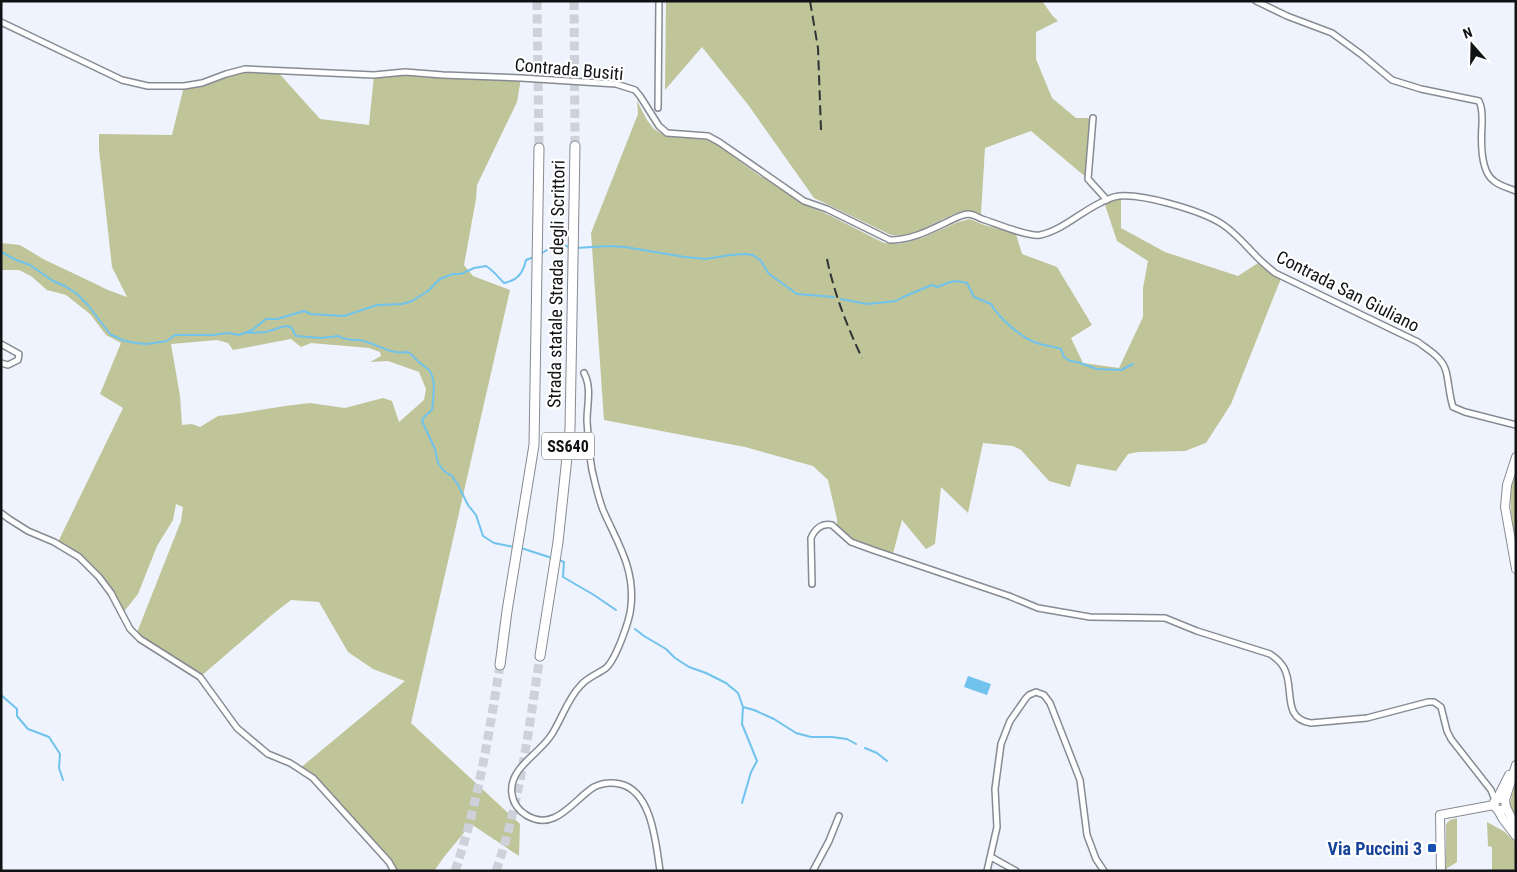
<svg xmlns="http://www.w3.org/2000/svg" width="1517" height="872" viewBox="0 0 1517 872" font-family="'Roboto Condensed',sans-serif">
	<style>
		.green { fill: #bfc598; fill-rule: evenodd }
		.water { fill: #6fc3ec }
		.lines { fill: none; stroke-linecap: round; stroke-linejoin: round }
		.stream { stroke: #6fc3ec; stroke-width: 2 }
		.highway-tunnel { stroke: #ced1da; stroke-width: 9; stroke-dasharray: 9 4.5; stroke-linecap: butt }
		.street-casing { stroke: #868a92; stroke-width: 8 }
		.secondary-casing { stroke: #868a92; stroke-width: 10 }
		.primary-casing { stroke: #868a92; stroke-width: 10 }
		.highway-casing { stroke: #868a92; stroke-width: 11 }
		.street { stroke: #fff; stroke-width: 5 }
		.secondary { stroke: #fff; stroke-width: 8 }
		.primary { stroke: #fff; stroke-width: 8 }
		.highway { stroke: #fff; stroke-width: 9 }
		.rail { stroke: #303236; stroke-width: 2; stroke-dasharray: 10 5; stroke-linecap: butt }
		.transit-dot { fill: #1a4fb4; stroke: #fff; stroke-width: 2 }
		.labels { text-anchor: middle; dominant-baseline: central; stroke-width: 4.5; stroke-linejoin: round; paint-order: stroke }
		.shield { fill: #fff; stroke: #58595b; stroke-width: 1 }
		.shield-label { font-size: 16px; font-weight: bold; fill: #101215 }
		.street-label { font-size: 18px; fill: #101215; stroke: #fff }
		.transit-label { font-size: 18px; font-weight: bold; fill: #164399; stroke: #fff; text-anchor: end }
	</style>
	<rect width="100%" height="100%" fill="#eff3fd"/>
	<g class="green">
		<polygon points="666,1 1042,1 1052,15 1058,21 1036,32 1036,59 1052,98 1076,118 1093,118 1088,179 1031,131 985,148 981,214 963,211 954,214 916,232 902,236 891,235 814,198 749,106 702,47 665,90"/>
		<path d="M245,69L276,70L320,119L369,125L374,75L405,72L521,78L517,102L477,185L476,199L464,265L473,276L510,290L411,723L520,824L519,856L471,824L444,857L434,871H394L313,778L299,769L405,681L373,669L348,652L319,602L291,600L273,614L200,677L136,635L181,521L183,507L176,504L173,520L157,546L138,594L122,614L111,593L79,557L57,544L123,408L100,394L121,343L106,335L90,314L66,295L47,290L31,276L19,270H1V243L20,245L45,260L77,275L108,290L127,297L112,267L99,150V134L172,135L184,86ZM291,339L301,347L311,343L369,348L380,352L381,356L370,362L388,361L419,372L426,389L424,400L399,422L392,401L383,398L345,408L310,403L285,406L235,414L218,416L200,427L192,424L182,425L180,396L171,344L217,340L228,343L233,350Z"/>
		<polygon points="637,101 647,120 654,129 664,135 709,140 719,146 760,176 772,181 798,201 831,216 884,243 898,244 908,242 922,238 958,222 970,219 981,224 1016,234 1022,254 1057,267 1092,325 1071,338 1083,363 1119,368 1143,317 1143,288 1148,261 1117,241 1104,202 1121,196 1121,228 1165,252 1238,276 1261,261 1282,276 1231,404 1206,443 1185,451 1138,452 1128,454 1116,471 1077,464 1070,487 1049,481 1021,450 1013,446 983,443 968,513 941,487 935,544 926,549 902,520 892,557 851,542 837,529 837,519 828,480 813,466 745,447 604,420 591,233 638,114"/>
		<path d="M1516,470V543C1511,520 1507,493 1516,470Z"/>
		<polygon points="1516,778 1516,817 1509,807"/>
		<polygon points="1457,818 1457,862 1446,869 1446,824 1450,820"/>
		<polygon points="1487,822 1505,832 1516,843 1516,871 1492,871 1492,847 1488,846"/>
	</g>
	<polygon class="water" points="968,676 991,684 987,695 964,687"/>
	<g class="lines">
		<g class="stream">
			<polyline points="576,248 609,246 625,247 685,257 706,259 730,255 744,254 753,255 761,261 769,274 797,294 834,297"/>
			<path d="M1,252L16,260L30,265L53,281L65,286L77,294L87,304L110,334L122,340L135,343L147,344L167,341L175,335H213L228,333L239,335L252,330L266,319H277L304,311L311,314L344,316L377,305L402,304L412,301L428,291L440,279L453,274H461L474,268L486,266C494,271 498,277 504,283C518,280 523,273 526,260L534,257"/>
			<path d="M540,254C555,247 553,239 571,248"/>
			<path d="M841,299L867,304L896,301L903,297L932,285L937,287C952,282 951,279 967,283L974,297L991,304C999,318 1021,338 1037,343C1045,346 1053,346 1061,349L1064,357L1070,361L1077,362L1097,369L1121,370L1133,364"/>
			<path d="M248,333L266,332L285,326L291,327L296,336L321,338L339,336C346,341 350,339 358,340C376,342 388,355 408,352C413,355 415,359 420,363C423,366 426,367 429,370C437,381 433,397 432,410L424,417L422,421L435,449L438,463L444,471L452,476L458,485L468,505L476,515L483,536L494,543L514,547"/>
			<polyline points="521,548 552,558"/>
			<polyline points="559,560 564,562 563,577 594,595 616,610"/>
			<polyline points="635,629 644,636 666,649 675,658 689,667 706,673 726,683 738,693 743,707 754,710 774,719 796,733 811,737 832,737 847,739 856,744"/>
			<polyline points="1,695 17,709 17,716 28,729 49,737 60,754 59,768 63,780"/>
			<polyline points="865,748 877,753 887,761"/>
			<polyline points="742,803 751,772 757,761 742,724 743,707"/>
		</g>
		<g class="highway-tunnel">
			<polyline points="537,1 539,148"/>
			<polyline points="574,1 575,146"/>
			<path d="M455,871C478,804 489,734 500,665"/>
			<path d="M496,871C520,802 529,728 540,656"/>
		</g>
		<g class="street-casing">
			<g id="street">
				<path d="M1256,1L1287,16L1332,33L1362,55L1392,80L1421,89L1479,101C1483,109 1482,116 1482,125C1481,140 1480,171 1494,181C1500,186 1509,188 1516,191"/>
				<path d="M1,22L122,80L148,86H184L202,83L226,74L245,69L374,75L405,72L443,75L521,78L616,84L635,90L640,96L659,126L667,133L708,136L719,142L804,201L827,209L890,240C911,240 928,231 947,222C953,219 960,215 968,214C973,214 977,217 982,219C995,223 1028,237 1040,235C1067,229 1087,205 1114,197C1137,191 1202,211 1222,224C1236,233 1246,246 1258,258C1263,263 1269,268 1275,273L1418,342C1428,350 1442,357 1446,371C1449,383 1449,395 1453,407L1465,412L1516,425"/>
				<polyline points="658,108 659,1"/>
				<polyline points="1093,118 1088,179 1107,200"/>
				<polyline points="1,344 19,354 18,360 8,365 1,363"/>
				<path d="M584,373C592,388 587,404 587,421C588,437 589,453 592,470C595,483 598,497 603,510C617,542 635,568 631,606C630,620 616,659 606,668C598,674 588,677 581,685C568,698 562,718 552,734C540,754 508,768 512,794C513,803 519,811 526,815C555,833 573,800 594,787C602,783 611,782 620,784C652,791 656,844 660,871"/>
				<polyline points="1,513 9,519 28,531 54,542 79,557 99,577 111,593 130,629 140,639 200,677 237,728 268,754 290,763 313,778 389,862 394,871"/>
				<path d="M812,584L811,538C815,529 822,523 832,525L851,542L873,550L1009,596L1038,608L1090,617L1165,618L1197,631L1270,654C1276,658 1281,662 1284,668C1295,687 1281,719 1311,723L1367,718L1428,702H1434L1441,707L1447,731L1451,739L1491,790L1495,800"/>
				<polyline points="991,857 1016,871"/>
				<polyline points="813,871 829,841 839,816"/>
				<polyline points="987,871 997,827 995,789 1001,744 1010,721 1026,698 1029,695 1036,692 1044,695 1050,703 1080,780 1087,835 1096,859 1104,871"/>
			</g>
		</g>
		<g class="secondary-casing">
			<polyline id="secondary" points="1441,871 1440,815 1494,805"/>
		</g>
		<g class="primary-casing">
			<g id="primary">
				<polyline points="1516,457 1507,485 1505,507 1516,569"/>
				<polyline points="1497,799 1509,775"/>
				<polyline points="1505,800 1516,765"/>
				<polyline points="1506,807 1502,810 1498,810 1495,807 1494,802 1500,798 1505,800 1506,807 1516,827"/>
				<polyline points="1498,810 1503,819 1516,836"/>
			</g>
		</g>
		<g class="highway-casing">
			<g id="highway">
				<polyline points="540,656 558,542 570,429 575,146"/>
				<polyline points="500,665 507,611 534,445 539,148"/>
			</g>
		</g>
		<use href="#street" class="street"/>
		<use href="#secondary" class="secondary"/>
		<use href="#primary" class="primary"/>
		<use href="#highway" class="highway"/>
		<g class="rail">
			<polyline points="810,1 818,48 821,130"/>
			<path d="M827,259C834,293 847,326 862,358"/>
		</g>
	</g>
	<rect class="transit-dot" x="1427" y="843" width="10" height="10" rx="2.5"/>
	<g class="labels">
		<rect class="shield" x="542" y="432.5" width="52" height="27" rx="4"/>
		<g class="shield-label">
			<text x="568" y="446">SS640</text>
		</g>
		<g class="street-label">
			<text transform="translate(569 69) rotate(5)">Contrada Busiti</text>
			<text transform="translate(556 284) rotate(-89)">Strada statale Strada degli Scrittori</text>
			<text transform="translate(1348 291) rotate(27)">Contrada San Giuliano</text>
		</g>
		<g class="transit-label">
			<text x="1422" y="848">Via Puccini 3</text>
		</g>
	</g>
	<rect width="1517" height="872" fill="none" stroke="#101215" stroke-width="5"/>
	<g transform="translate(1472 45) rotate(340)" stroke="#ffffff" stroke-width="4" paint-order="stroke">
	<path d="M0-4L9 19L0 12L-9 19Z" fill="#101215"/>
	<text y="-8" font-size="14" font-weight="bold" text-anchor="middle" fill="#101215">N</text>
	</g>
</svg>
